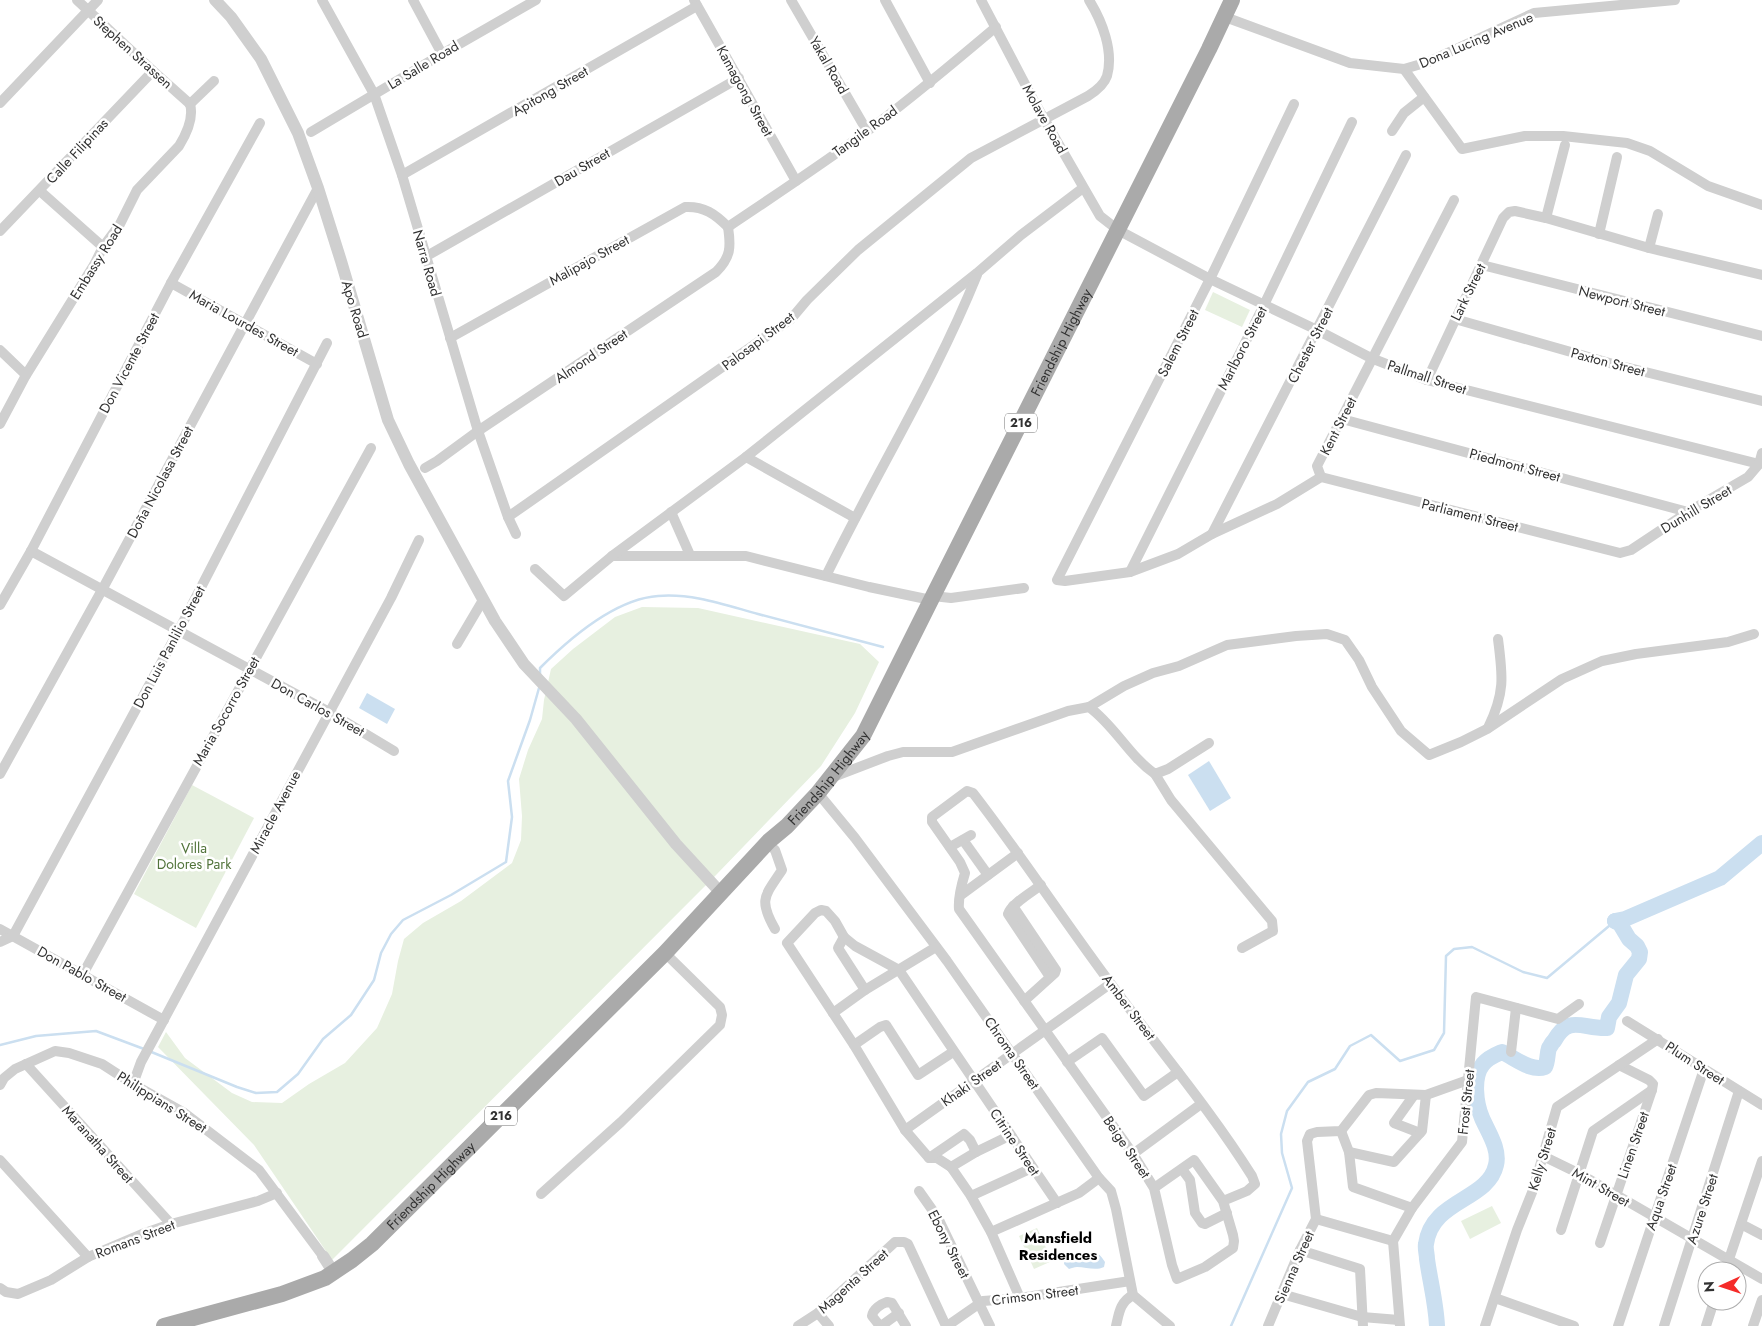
<svg xmlns="http://www.w3.org/2000/svg" width="1762" height="1326" viewBox="0 0 1762 1326" font-family="Jost,sans-serif">
	<style>
		.green { fill: #e7f0e0 }
		.water { fill: #cbdff0 }
		.lines { fill: none; stroke-linecap: round; stroke-linejoin: round }
		.stream { stroke: #cbdff0; stroke-width: 2.5 }
		.river { stroke: #cbdff0; stroke-width: 16 }
		.minor { stroke: #cfcfcf; stroke-width: 10 }
		.tertiary { stroke: #cfcfcf; stroke-width: 12 }
		.primary { stroke: #aaa; stroke-width: 16 }
		.labels { text-anchor: middle; dominant-baseline: central; stroke-width: 5; stroke-linejoin: round; paint-order: stroke }
		.shield { fill: #fff; stroke: #707070; stroke-width: 1 }
		.shield-label { font-size: 12px; font-weight: bold; fill: #323232 }
		.street-label { font-size: 14px; fill: #323232; stroke: #fff }
		.park-label { font-size: 14px; fill: #51733a; stroke: #fff }
		.neighbourhood-label { font-size: 15px; font-weight: bold; fill: #000; stroke: #fff }
	</style>
	<rect width="100%" height="100%" fill="#fff"/>
	<g class="green">
		<polygon points="1213,292 1250,310 1242,327 1205,310"/>
		<polygon points="642,607 698,608 860,644 879,662 855,713 821,766 717,874 332,1260 254,1145 158,1047 166,1032 185,1058 232,1093 252,1102 282,1103 309,1084 345,1063 377,1028 392,994 398,961 404,939 423,923 461,901 512,863 521,840 522,816 519,779 528,750 542,719 544,700 551,669 573,649 615,617"/>
		<polygon points="192,785 254,818 196,928 134,894"/>
		<polygon points="1492,1206 1501,1223 1470,1239 1461,1221"/>
		<polygon points="1037,1228 1052,1261 1034,1269 1019,1236"/>
	</g>
	<g class="water">
		<polygon points="367,693 395,709 387,724 359,708"/>
		<polygon points="1209,761 1231,798 1210,811 1188,775"/>
		<path d="M1076,1252H1082L1086,1255C1096,1252 1098,1251 1105,1262L1104,1267C1096,1271 1086,1267 1077,1267C1074,1267 1072,1268 1069,1269L1064,1264L1065,1258Z"/>
	</g>
	<g class="lines">
		<g class="stream">
			<path d="M540,675V668C569,639 615,599 658,596C692,593 725,605 758,614C800,625 842,636 883,647"/>
			<polyline points="0,1045 36,1036 96,1031 144,1049"/>
			<polyline points="149,1051 237,1087 256,1093 277,1092 298,1074 323,1039 351,1015 374,980 381,953 391,934 403,920 451,895 506,862 512,817 508,781 530,720 539,688"/>
			<polyline points="1231,1326 1292,1188 1282,1153 1281,1134 1287,1111 1308,1082 1335,1069 1350,1046 1371,1035 1400,1061 1434,1050 1444,1033 1446,956 1454,949 1472,947 1523,972 1547,978 1615,921"/>
		</g>
		<g class="river">
			<polyline points="1615,921 1625,919 1720,878 1762,843"/>
			<path d="M1437,1326C1436,1303 1430,1281 1427,1259C1427,1254 1425,1248 1426,1244C1432,1199 1488,1201 1496,1165C1500,1149 1488,1132 1482,1118C1476,1104 1472,1077 1483,1064C1489,1057 1495,1055 1502,1052C1515,1058 1531,1072 1545,1067C1548,1061 1547,1054 1549,1048C1550,1047 1553,1041 1554,1041C1569,1014 1582,1029 1607,1028L1609,1017L1619,1003L1626,975L1639,959L1640,952L1637,946L1629,939L1620,924L1615,921"/>
		</g>
		<g class="minor">
			<polyline points="77,0 153,71 190,104"/>
			<polyline points="322,0 374,94 402,175 478,431 508,517 516,534"/>
			<polyline points="413,0 442,54"/>
			<polyline points="694,0 796,181"/>
			<polyline points="791,0 867,131"/>
			<polyline points="885,0 930,83"/>
			<polyline points="981,0 1035,103 1100,216 1118,230 1210,279 1317,330 1371,358 1427,380 1759,464"/>
			<polyline points="1225,17 1350,63 1404,69 1428,62 1534,13 1675,0"/>
			<polyline points="1404,69 1462,149 1525,136 1563,136 1627,143 1650,151 1708,186 1762,205"/>
			<polyline points="0,103 98,0"/>
			<polyline points="190,104 214,81"/>
			<polyline points="1294,104 1210,279 1057,580 1065,581 1130,572 1178,554 1212,534 1277,504 1321,477"/>
			<polyline points="1392,131 1404,113 1424,97"/>
			<polyline points="311,132 442,54 536,0"/>
			<polyline points="402,175 697,6"/>
			<polyline points="40,191 103,247"/>
			<polyline points="1546,218 1565,145"/>
			<path d="M728,227C774,196 821,165 866,132C911,99 953,63 996,27"/>
			<polyline points="0,231 153,71"/>
			<polyline points="1599,234 1617,157"/>
			<polyline points="1649,248 1658,214"/>
			<polyline points="425,257 739,78"/>
			<polyline points="1482,265 1762,336"/>
			<polyline points="171,283 317,364"/>
			<polyline points="1455,319 1613,364 1762,401"/>
			<path d="M450,338L685,207C704,206 715,214 728,227"/>
			<polyline points="0,350 26,375"/>
			<polyline points="1427,380 1503,218 1509,212 1515,211 1546,218 1649,248 1762,275"/>
			<polyline points="1342,419 1688,512"/>
			<path d="M0,424L26,375L94,265L103,247L120,224L137,190L179,146C187,133 194,118 190,104"/>
			<polyline points="746,457 855,518"/>
			<path d="M425,468L437,461L478,431L716,272C731,257 731,247 728,227"/>
			<polyline points="1321,477 1620,553 1631,550 1688,512 1748,477 1759,464 1762,453"/>
			<polyline points="1321,477 1317,466 1454,200"/>
			<polyline points="671,512 690,555"/>
			<path d="M508,517L791,319L807,300L858,250L971,158L1088,96C1096,91 1104,85 1107,76C1114,51 1102,21 1089,0"/>
			<polyline points="1212,534 1406,155"/>
			<polyline points="31,551 329,712 394,751"/>
			<polyline points="612,556 746,556 869,587 931,600"/>
			<polyline points="535,569 564,596 612,556 746,457 977,273 1021,235 1083,188"/>
			<polyline points="1130,572 1264,305 1352,122"/>
			<path d="M826,576C875,475 935,379 977,275"/>
			<polyline points="933,596 951,598 1024,588"/>
			<polyline points="0,605 31,551 171,283 260,123"/>
			<polyline points="457,644 483,600"/>
			<polyline points="1089,707 1124,686 1153,673 1179,666 1227,645 1296,636 1327,634 1345,640 1359,660 1372,687 1401,731 1429,755 1461,742 1487,729 1562,679 1602,661 1636,654 1728,642 1754,634"/>
			<path d="M1488,728C1505,693 1503,677 1498,639"/>
			<polyline points="0,774 102,590 318,188"/>
			<polyline points="1155,774 1171,800 1272,921 1273,931 1242,948"/>
			<path d="M833,777L888,756L903,752H952L1068,711L1089,707C1115,726 1129,756 1155,774L1168,769L1209,743"/>
			<polyline points="818,793 855,838 947,961 1099,1178 1111,1191 1116,1209 1133,1295 1170,1326"/>
			<polyline points="963,840 988,875"/>
			<path d="M767,843L775,850L782,870C765,896 758,899 775,929"/>
			<polyline points="950,847 971,835"/>
			<path d="M1041,885C1032,892 1011,904 1008,914L1050,977"/>
			<polyline points="961,895 1018,853"/>
			<polyline points="1013,906 1056,970 1055,973 1024,1001"/>
			<polyline points="0,929 164,1020"/>
			<polyline points="844,937 838,948 865,990"/>
			<polyline points="0,942 13,936 179,630 327,343"/>
			<polyline points="83,974 371,448"/>
			<polyline points="833,1013 865,990 936,947"/>
			<polyline points="1627,1021 1762,1105"/>
			<polyline points="854,1045 880,1027 886,1025 918,1075 953,1052"/>
			<polyline points="1511,1052 1516,1008"/>
			<polyline points="1067,1062 1102,1038 1144,1096 1178,1072"/>
			<polyline points="26,1064 171,1224"/>
			<polyline points="133,1084 141,1062 154,1038 391,598 419,540"/>
			<polyline points="0,1085 4,1078 15,1069 55,1051 69,1053 102,1064 133,1084 183,1112 259,1170 323,1256"/>
			<polyline points="1414,1095 1394,1123 1420,1133"/>
			<polyline points="905,1130 1110,984"/>
			<polyline points="1341,1131 1349,1152 1353,1187 1412,1208"/>
			<polyline points="1011,1135 976,1152 951,1167 937,1158 929,1158 905,1130 854,1045 787,943 815,913 821,910 826,911 835,921 844,937 855,946 899,970 1057,1203"/>
			<polyline points="1349,1152 1394,1162 1422,1131 1426,1095"/>
			<polyline points="1133,1154 1201,1104"/>
			<polyline points="1543,1156 1580,1174 1762,1279"/>
			<polyline points="929,1158 964,1134 970,1140 976,1152"/>
			<polyline points="0,1160 88,1257"/>
			<polyline points="951,1167 971,1196 991,1232 1020,1298"/>
			<polyline points="1182,1169 1190,1180 1195,1213 1202,1223 1205,1224 1227,1213"/>
			<path d="M1154,1188L1194,1160L1223,1201L1233,1235L1234,1241L1233,1248L1205,1267L1177,1279L1172,1265L1154,1188L1133,1154L959,909C958,899 962,883 965,873L960,862L932,822V817L967,791L973,793C1021,855 1064,921 1111,984C1158,1048 1210,1109 1252,1176L1255,1184L1247,1191L1223,1201"/>
			<polyline points="919,1191 938,1218 990,1326"/>
			<polyline points="541,1194 621,1122 720,1025 722,1015 720,1007 665,953"/>
			<polyline points="971,1196 1032,1168"/>
			<polyline points="1316,1219 1393,1241"/>
			<polyline points="1741,1224 1762,1235"/>
			<polyline points="1561,1230 1593,1131 1652,1090"/>
			<polyline points="991,1232 1079,1193 1099,1178"/>
			<polyline points="1600,1243 1652,1090 1653,1084 1649,1080 1619,1065"/>
			<polyline points="1300,1250 1360,1269 1363,1326"/>
			<polyline points="1725,1271 1762,1161"/>
			<polyline points="0,1288 6,1292 18,1294 51,1280 88,1257 142,1234 171,1224 258,1201 277,1193"/>
			<polyline points="1282,1294 1362,1317 1399,1320"/>
			<polyline points="1495,1298 1574,1326"/>
			<polyline points="818,1313 829,1326"/>
			<polyline points="798,1326 818,1313 895,1242 904,1242 908,1244 946,1326"/>
			<path d="M880,1326L872,1316C873,1309 881,1304 887,1302L892,1303L906,1326"/>
			<polyline points="881,1326 899,1313"/>
			<polyline points="947,1326 983,1301 1020,1298 1130,1281"/>
			<path d="M1116,1326C1119,1313 1120,1302 1133,1295"/>
			<polyline points="1268,1326 1300,1250 1316,1219 1307,1141 1310,1134 1317,1132 1341,1131 1369,1095 1376,1093 1426,1095 1468,1080"/>
			<polyline points="1400,1326 1393,1241 1412,1208 1462,1142 1476,997 1558,1019 1579,1004"/>
			<polyline points="1485,1326 1517,1230 1533,1190 1557,1107 1658,1039"/>
			<polyline points="1618,1326 1704,1069"/>
			<polyline points="1664,1326 1739,1091"/>
			<polyline points="1706,1326 1714,1301"/>
			<polyline points="1753,1326 1762,1300"/>
		</g>
		<g class="tertiary">
			<polyline points="215,0 231,17 261,59 298,133 318,188 341,261 388,420 409,464 495,621 524,664 576,719 676,844 721,893"/>
			<polyline points="323,1256 334,1273"/>
		</g>
		<path class="primary" id="s1" d="M164,1326L282,1294L325,1278L352,1260L372,1244L665,953L769,841L787,826L818,793L863,736L933,596L1209,49L1232,0"/>
	</g>
	<g class="labels">
		<g class="shield">
			<rect x="1005" y="413.5" width="32" height="19" rx="4"/>
			<rect x="485" y="1106.5" width="32" height="19" rx="4"/>
		</g>
		<g class="shield-label">
			<text x="1021" y="423">216</text>
			<text x="501" y="1116">216</text>
		</g>
		<g class="street-label">
			<text transform="translate(1476 40) rotate(-23)">Dona Lucing Avenue</text>
			<text transform="translate(133 52) rotate(42)">Stephen Strassen</text>
			<text transform="translate(423 65) rotate(-31)">La Salle Road</text>
			<text transform="translate(829 65) rotate(60)">Yakal Road</text>
			<text transform="translate(550 91) rotate(-30)">Apitong Street</text>
			<text transform="translate(745 91) rotate(61)">Kamagong Street</text>
			<text transform="translate(1045 119) rotate(61)">Molave Road</text>
			<text transform="translate(865 131) rotate(-36)">Tangile Road</text>
			<text transform="translate(77 151) rotate(-47)">Calle Filipinas</text>
			<text transform="translate(582 167) rotate(-30)">Dau Street</text>
			<text transform="translate(589 260) rotate(-29)">Malipajo Street</text>
			<text transform="translate(96 262) rotate(-58)">Embassy Road</text>
			<text transform="translate(427 263) rotate(74)">Narra Road</text>
			<text transform="translate(1468 292) rotate(-64)">Lark Street</text>
			<text transform="translate(1622 301) rotate(14)">Newport Street</text>
			<text transform="translate(355 309) rotate(73)">Apo Road</text>
			<text transform="translate(244 323) rotate(29)">Maria Lourdes Street</text>
			<text transform="translate(758 341) rotate(-37)">Palosapi Street</text>
			<text stroke="none"><textPath href="#s1" startOffset="1374">Friendship Highway</textPath></text>
			<text transform="translate(1178 343) rotate(-63)">Salem Street</text>
			<text transform="translate(1310 345) rotate(-63)">Chester Street</text>
			<text transform="translate(1242 348) rotate(-63)">Marlboro Street</text>
			<text transform="translate(591 356) rotate(-34)">Almond Street</text>
			<text transform="translate(1608 362) rotate(15)">Paxton Street</text>
			<text transform="translate(129 363) rotate(-62)">Don Vicente Street</text>
			<text transform="translate(1427 377) rotate(18)">Pallmall Street</text>
			<text transform="translate(1338 426) rotate(-63)">Kent Street</text>
			<text transform="translate(1515 465) rotate(15)">Piedmont Street</text>
			<text transform="translate(160 482) rotate(-62)">Doña Nicolasa Street</text>
			<text transform="translate(1696 509) rotate(-31)">Dunhill Street</text>
			<text transform="translate(1470 515) rotate(14)">Parliament Street</text>
			<text transform="translate(169 647) rotate(-62)">Don Luis Panlilio Street</text>
			<text transform="translate(318 707) rotate(29)">Don Carlos Street</text>
			<text transform="translate(226 711) rotate(-61)">Maria Socorro Street</text>
			<text stroke="none"><textPath href="#s1" startOffset="879">Friendship Highway</textPath></text>
			<text transform="translate(275 812) rotate(-62)">Miracle Avenue</text>
			<text transform="translate(82 974) rotate(29)">Don Pablo Street</text>
			<text transform="translate(1129 1007) rotate(53)">Amber Street</text>
			<text transform="translate(1012 1053) rotate(55)">Chroma Street</text>
			<text transform="translate(1695 1063) rotate(33)">Plum Street</text>
			<text transform="translate(971 1083) rotate(-35)">Khaki Street</text>
			<text transform="translate(162 1102) rotate(32)">Philippians Street</text>
			<text transform="translate(1466 1102) rotate(-84)">Frost Street</text>
			<text transform="translate(1015 1142) rotate(56)">Citrine Street</text>
			<text transform="translate(98 1144) rotate(48)">Maranatha Street</text>
			<text transform="translate(1633 1145) rotate(-71)">Linen Street</text>
			<text transform="translate(1127 1147) rotate(56)">Beige Street</text>
			<text transform="translate(1542 1159) rotate(-73)">Kelly Street</text>
			<text stroke="none"><textPath href="#s1" startOffset="309">Friendship Highway</textPath></text>
			<text transform="translate(1601 1187) rotate(30)">Mint Street</text>
			<text transform="translate(1661 1197) rotate(-71)">Aqua Street</text>
			<text transform="translate(1702 1209) rotate(-72)">Azure Street</text>
			<text transform="translate(135 1239) rotate(-21)">Romans Street</text>
			<text transform="translate(949 1244) rotate(63)">Ebony Street</text>
			<text transform="translate(1294 1267) rotate(-66)">Sienna Street</text>
			<text transform="translate(853 1281) rotate(-42)">Magenta Street</text>
			<text transform="translate(1035 1295) rotate(-7)">Crimson Street</text>
		</g>
		<g class="park-label">
			<text x="194" y="848">Villa<tspan x="194" dy="16">Dolores Park</tspan></text>
		</g>
		<g class="neighbourhood-label">
			<text x="1058" y="1238">Mansfield<tspan x="1058" dy="17">Residences</tspan></text>
		</g>
	</g>
	<g transform="translate(1722 1286) rotate(267)"><circle r="24" fill="#ffffff" stroke="#adadad"/>
	<path d="M0-4L9 19L0 12L-9 19Z" fill="#f52b29"/>
	<text y="-8" font-size="14" font-weight="bold" text-anchor="middle" fill="#323232">N</text>
	</g>
</svg>
